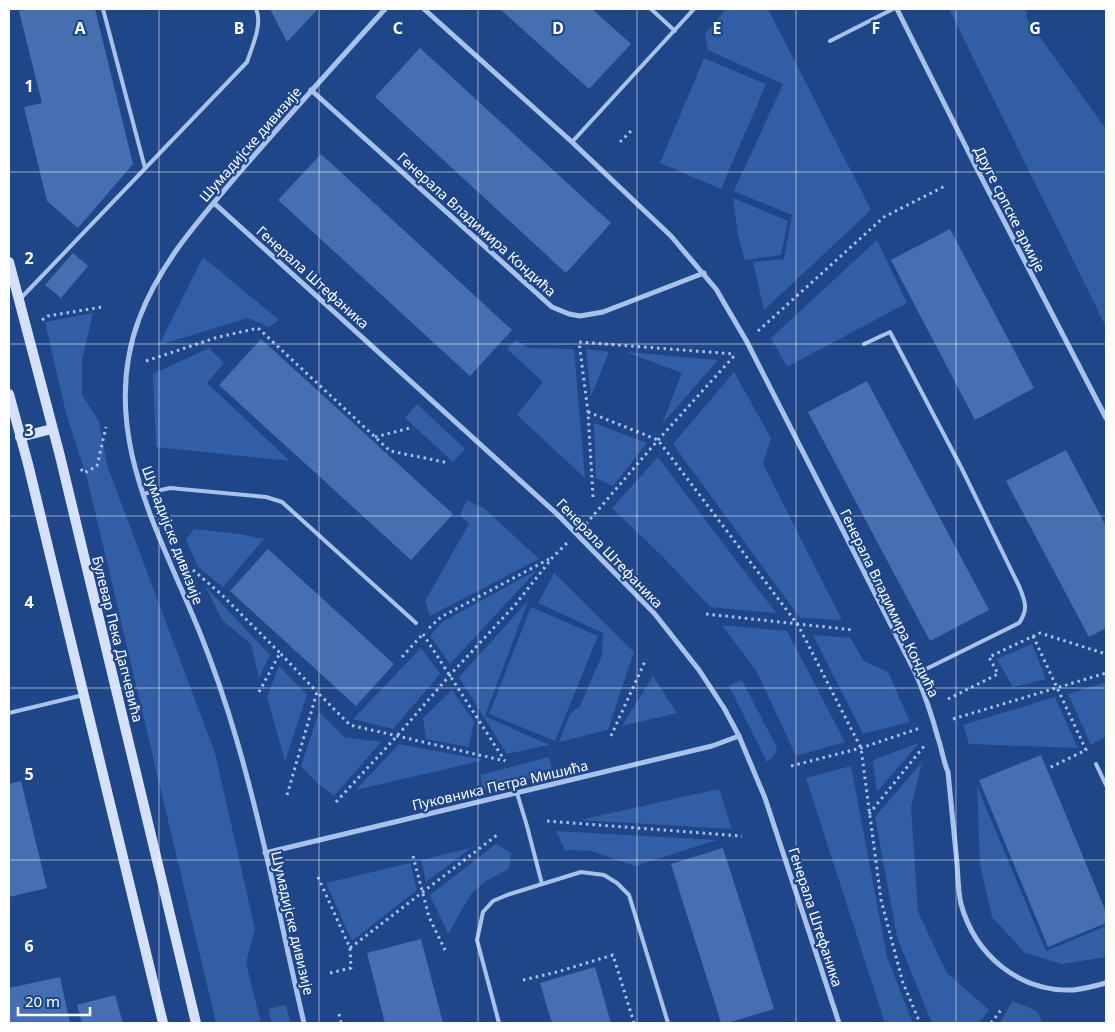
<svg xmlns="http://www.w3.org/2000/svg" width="1115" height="1032" viewBox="0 0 1115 1032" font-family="'Noto Sans',sans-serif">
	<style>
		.green { fill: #325ea5 }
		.building { fill: #466fb1 }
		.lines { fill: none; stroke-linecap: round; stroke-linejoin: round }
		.path { stroke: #a8c2eb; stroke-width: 3; stroke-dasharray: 2.5 4; stroke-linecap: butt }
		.lane { stroke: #a8c2eb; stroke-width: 4 }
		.street { stroke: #a8c2eb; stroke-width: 5 }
		.secondary { stroke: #d4e1f8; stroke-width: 10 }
		.grid { fill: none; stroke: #fff; stroke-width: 1; stroke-opacity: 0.55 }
		.labels { text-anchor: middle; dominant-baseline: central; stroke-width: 4.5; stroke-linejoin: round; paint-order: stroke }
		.street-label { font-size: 14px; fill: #fff; stroke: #1e4688 }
		.grid-label { font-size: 16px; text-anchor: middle; font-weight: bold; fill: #fff; stroke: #1e4688; stroke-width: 4.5; stroke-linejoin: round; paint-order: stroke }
	</style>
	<rect width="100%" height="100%" fill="#1e4688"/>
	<g class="green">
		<polygon points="726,9 768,9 871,210 764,310 753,262 784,259 792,215 734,191 783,84 708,50 705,34"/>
		<polygon points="949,9 1026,9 1027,19 1106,129 1106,327"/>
		<polygon points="704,58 766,84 721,189 660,163"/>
		<polygon points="733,198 788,221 781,255 745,260 738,235"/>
		<polygon points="877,240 907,303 787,367 771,338"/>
		<polygon points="203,257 279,320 269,327 248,318 159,345"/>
		<polygon points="93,313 82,360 82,395 99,421 107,465 215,753 255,929 246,963 261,1023 216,1023 87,478 66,413 45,322"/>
		<polygon points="516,340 528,348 574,349 585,478 517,415 543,382 507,349"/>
		<polygon points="209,348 224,363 207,383 290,461 156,447 153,374"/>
		<polygon points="586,349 609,352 591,396"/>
		<polygon points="626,352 718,360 662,424 682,373"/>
		<polygon points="734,372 771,438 763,464 842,620 800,618 673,444"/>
		<polygon points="417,404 465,449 453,462 405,418"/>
		<polygon points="594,423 647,443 613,486 596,478"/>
		<polygon points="658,457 776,613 710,607 662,556 612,508"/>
		<polygon points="467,500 485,509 539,559 430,616 425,601 469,524 460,515"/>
		<polygon points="194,529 239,534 264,539 223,587 198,567 186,540"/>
		<polygon points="537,570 450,664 430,636 442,622"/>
		<polygon points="554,573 634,652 608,730 559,742 570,714 580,706 602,655 603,633 538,603"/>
		<polygon points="205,586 270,655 259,678 251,644 222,620"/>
		<polygon points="528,601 485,716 549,745 507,754 459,677"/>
		<polygon points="531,607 598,636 555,741 489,714"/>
		<polygon points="722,625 787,631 845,742 796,756 757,672"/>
		<polygon points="813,635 850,638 864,661 888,672 910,722 863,734"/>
		<polygon points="1032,644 1046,679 1013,687 997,659"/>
		<polygon points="421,648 440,674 393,729 353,719"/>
		<polygon points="279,666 307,695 285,761 267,697"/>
		<polygon points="653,676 677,713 622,726"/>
		<polygon points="742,680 777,748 774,756 767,762 729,686"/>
		<polygon points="1106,682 1106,736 1091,745 1068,694"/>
		<polygon points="452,690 474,721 469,747 426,739 423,718"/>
		<polygon points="1055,697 1078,748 969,744 963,725"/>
		<polygon points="319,712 344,737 381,742 334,796 316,782 301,766"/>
		<polygon points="919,743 877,792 873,760"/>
		<polygon points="399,744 484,760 356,790"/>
		<polygon points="549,757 553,773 483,789 480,775"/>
		<polygon points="922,762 911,807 918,912 947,973 989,1010 979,1023 932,1023 897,937 875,817"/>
		<polygon points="851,766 887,957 913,1023 885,1023 806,778"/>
		<polygon points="977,786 1046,951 1106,926 1106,957 1062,964 1025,953 992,917 980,864"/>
		<polygon points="719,789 732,829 580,820"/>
		<polygon points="556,831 717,840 635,866 591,851 565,850"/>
		<polygon points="496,844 511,853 509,869 486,881 471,894 448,934 430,895"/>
		<polygon points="471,848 426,882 421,860"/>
		<polygon points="410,863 417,890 352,941 326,883"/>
		<polygon points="1012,1001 1037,1011 1043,1023 1000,1023"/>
		<polygon points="286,1005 290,1023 272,1023 268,1009"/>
	</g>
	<g class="building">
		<polygon points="30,9 95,9 133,164 78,228 47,201 24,107 42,103 19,11"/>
		<polygon points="270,9 318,9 287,42"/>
		<polygon points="500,9 592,9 631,44 589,89"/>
		<polygon points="420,48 611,223 566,273 375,97"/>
		<polygon points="321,154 512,330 470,376 278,200"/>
		<polygon points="950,229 1034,388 975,420 891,260"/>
		<polygon points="73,253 88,266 61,298 45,285"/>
		<polygon points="261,339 453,514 411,560 219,385"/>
		<polygon points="867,381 989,610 930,641 808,412"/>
		<polygon points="1066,450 1106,526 1106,628 1089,637 1006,481"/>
		<polygon points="268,549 394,664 356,706 230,591"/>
		<polygon points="1041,755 1106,912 1106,923 1048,947 979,780"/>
		<polygon points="21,781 47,888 9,897 9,784"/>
		<polygon points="723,848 774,1009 727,1023 721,1023 671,864"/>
		<polygon points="421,939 443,1023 385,1023 367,953"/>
		<polygon points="595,967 611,1023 552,1023 540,983"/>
		<polygon points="60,977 70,1023 9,1023 9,988"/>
		<polygon points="115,995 123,1023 82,1023 77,1005"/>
	</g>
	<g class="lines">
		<g class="path">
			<polyline points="620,142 631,131"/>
			<polyline points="42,320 48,316 102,307"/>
			<polyline points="758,331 884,217 947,185"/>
			<polyline points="146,361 215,338 258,328 390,451 449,463"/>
			<polyline points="588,412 658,440 798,625 861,748 881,900 903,983 920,1023"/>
			<polyline points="375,437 410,428"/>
			<polyline points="81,469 84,473 97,466 106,427"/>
			<polyline points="593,497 588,412 579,342 735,354"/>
			<polyline points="586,524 658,440 735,355"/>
			<polyline points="193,570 222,595 280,653"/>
			<polyline points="706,614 854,630"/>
			<polyline points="429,628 441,617 549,559"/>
			<polyline points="423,634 505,761"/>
			<polyline points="1033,636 1086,750 1049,768"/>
			<polyline points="402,657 421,636"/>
			<polyline points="259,692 280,653 317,692"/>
			<polyline points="948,699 998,674 989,657 1040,633 1106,654"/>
			<polyline points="953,719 1106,673"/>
			<polyline points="611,736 646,659"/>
			<polyline points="791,766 861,748 920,728"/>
			<polyline points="287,795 317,692 350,725 505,761"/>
			<polyline points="336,802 397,736 450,675 515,605 552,558 567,543"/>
			<polyline points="869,814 925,745"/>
			<polyline points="547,821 742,836"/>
			<polyline points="413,856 429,917 445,950"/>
			<polyline points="318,877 350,948 497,835"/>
			<polyline points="330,973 351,968 350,948"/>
			<polyline points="523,980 557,972 613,955 634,1023"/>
			<polyline points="339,1014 341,1023"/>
			<polyline points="991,1023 1001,1010"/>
		</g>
		<g class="lane">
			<polyline points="103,9 145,168"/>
			<polyline points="651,9 675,31"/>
			<polyline points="830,41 893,9"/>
			<polyline points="572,142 694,9"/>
			<path d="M21,298L247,62C252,47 263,23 256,9"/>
			<path d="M864,344L890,332L961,467L1019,586C1025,601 1029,609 1019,623L916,674"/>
			<polyline points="143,494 170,488 266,497 282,502 416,623"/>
			<polyline points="9,713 83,695"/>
			<polyline points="1096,764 1106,785"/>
			<polyline points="517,793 527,826 542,884"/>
			<polyline points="499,1023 477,940 483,912 493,901 507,895 581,872 604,875 617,883 629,895 668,1023"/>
		</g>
		<g class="street">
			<path d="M424,9L572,142L671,236L716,289L747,342L916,674C925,695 932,716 938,738C942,749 943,761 948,772C951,802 954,832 957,863C958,876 958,891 961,904C975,955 1019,992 1073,990C1084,989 1095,986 1106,983"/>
			<polyline points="897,9 976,167 1106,418"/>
			<polyline points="311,90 552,307 569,314 580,316 603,312 704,273"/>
			<polyline points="214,203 557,514 654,613 699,670 724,708 739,736 765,798 839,1023"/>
			<polyline points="265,853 712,746 739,736"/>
			<path d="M304,1023C282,929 264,834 237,741C226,703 213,665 198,628C157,528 98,429 139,319C161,260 205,213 245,166C291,113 338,61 385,9"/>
		</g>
		<g class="secondary">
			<polyline points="9,262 60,456 196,1023"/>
			<polyline points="9,394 28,464 163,1023"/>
			<polyline points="20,437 52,429"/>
		</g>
	</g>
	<path class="grid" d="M159,9V1023M319,9V1023M478,9V1023M637,9V1023M796,9V1023M956,9V1023M9,172H1106M9,344H1106M9,516H1106M9,688H1106M9,860H1106"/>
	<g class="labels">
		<g class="street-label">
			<text transform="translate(250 144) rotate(-49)">Шумадијске дивизије</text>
			<text transform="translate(1010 209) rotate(63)">Друге српске армије</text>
			<text transform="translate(477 224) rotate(42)">Генерала Владимира Кондића</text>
			<text transform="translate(313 277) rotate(42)">Генерала Штефаника</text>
			<text transform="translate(173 535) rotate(69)">Шумадијске дивизије</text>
			<text transform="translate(610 553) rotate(46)">Генерала Штефаника</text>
			<text transform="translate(890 603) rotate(64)">Генерала Владимира Кондића</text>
			<text transform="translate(118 639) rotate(76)">Булевар Пека Дапчевића</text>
			<text transform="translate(500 785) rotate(-13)">Пуковника Петра Мишића</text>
			<text transform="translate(816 917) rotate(72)">Генерала Штефаника</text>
			<text transform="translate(293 923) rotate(77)">Шумадијске дивизије</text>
		</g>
	</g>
	<g class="grid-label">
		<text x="80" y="34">A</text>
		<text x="239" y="34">B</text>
		<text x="398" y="34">C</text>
		<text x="558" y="34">D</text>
		<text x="717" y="34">E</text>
		<text x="876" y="34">F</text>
		<text x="1035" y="34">G</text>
		<text x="29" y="92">1</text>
		<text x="29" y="264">2</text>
		<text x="29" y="436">3</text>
		<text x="29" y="608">4</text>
		<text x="29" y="780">5</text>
		<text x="29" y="952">6</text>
	</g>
	<rect width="1115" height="1032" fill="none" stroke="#ffffff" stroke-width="20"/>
	<path d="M18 1007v8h72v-8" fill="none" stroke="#ffffff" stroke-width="2.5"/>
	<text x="25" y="1007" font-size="15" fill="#ffffff" stroke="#1e4688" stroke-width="4" paint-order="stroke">20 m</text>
</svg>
